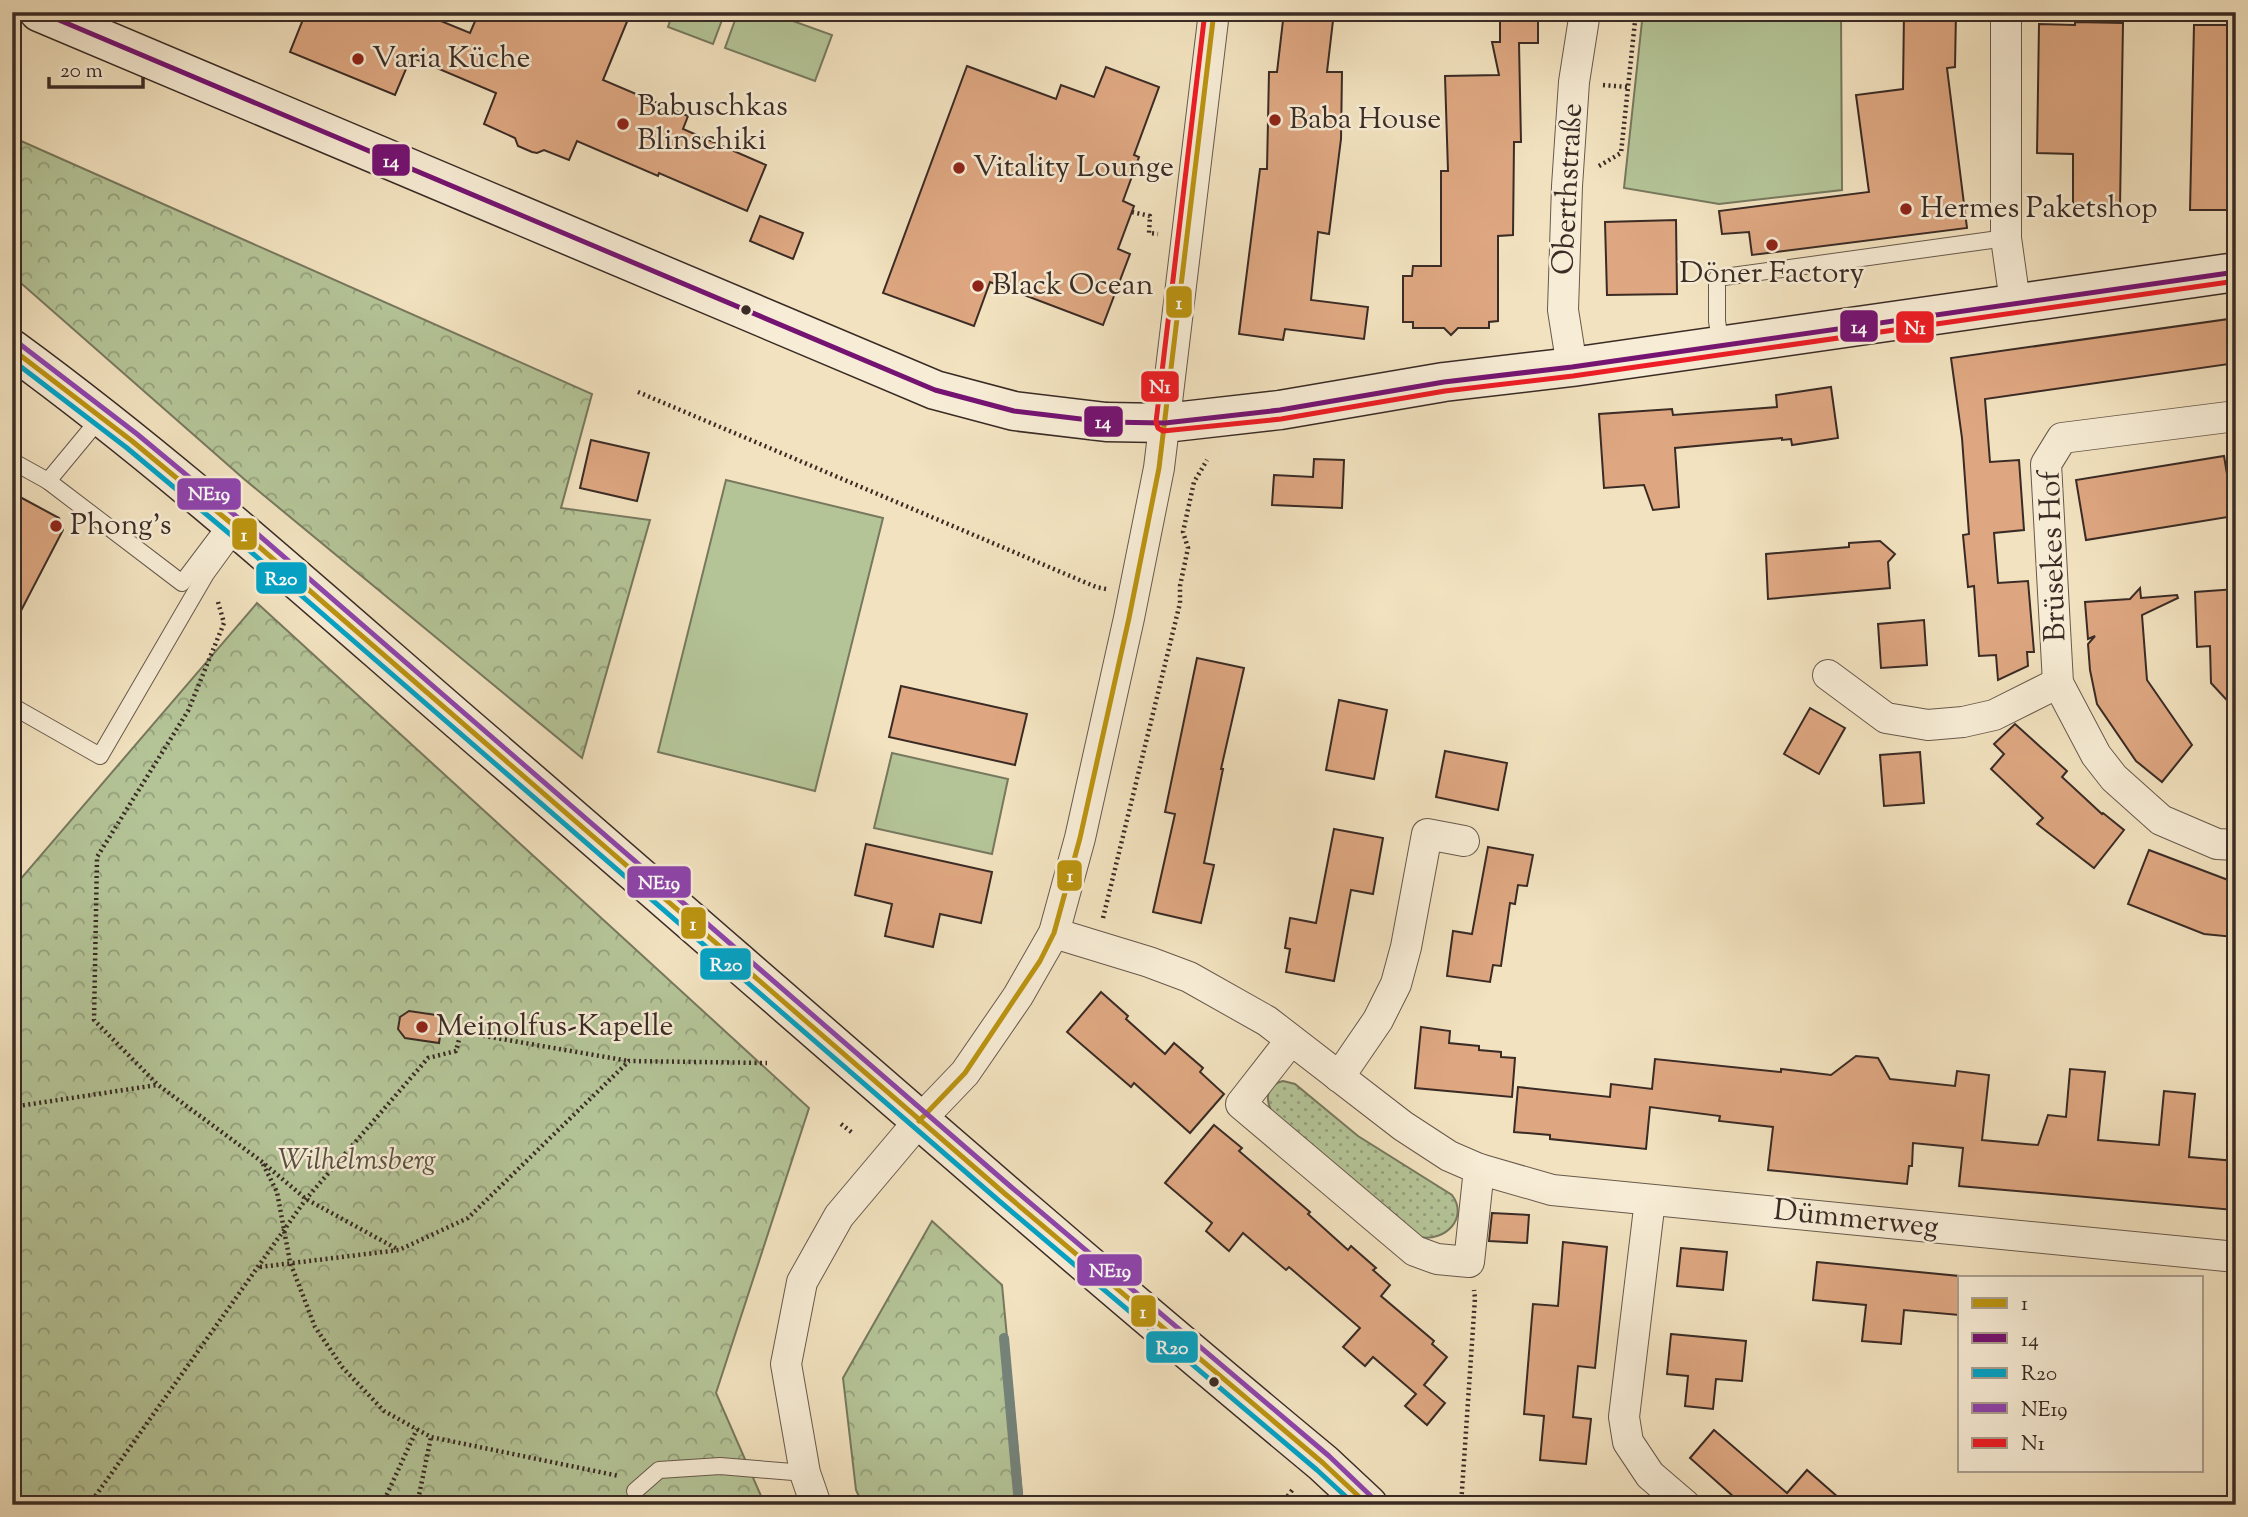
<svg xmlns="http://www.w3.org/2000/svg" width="2248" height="1517" viewBox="0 0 2248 1517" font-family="'Sorts Mill Goudy',serif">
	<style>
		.green { fill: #b4c497; stroke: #77785e; stroke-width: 2 }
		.forest { fill: url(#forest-crowns); stroke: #77785e; stroke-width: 2 }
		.park { fill: url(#park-dots); stroke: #77785e; stroke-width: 2 }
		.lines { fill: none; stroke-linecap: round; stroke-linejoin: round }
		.stream { stroke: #74837a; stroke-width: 10 }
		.building { fill: #dea781; stroke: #3a2b25; stroke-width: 2 }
		.lane-casing { stroke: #68594c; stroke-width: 18 }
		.street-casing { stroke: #68594c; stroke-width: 32 }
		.secondary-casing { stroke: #3a2b25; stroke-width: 41 }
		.path { stroke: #3a2b25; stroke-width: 4.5; stroke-dasharray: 2 3.5; stroke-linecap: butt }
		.lane { stroke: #f7ecd5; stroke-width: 16 }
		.street { stroke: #f7ecd5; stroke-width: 30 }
		.secondary { stroke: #f7ecd5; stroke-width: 38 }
		.bus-1-casing { stroke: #f7ecd5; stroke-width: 10 }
		.bus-2-casing { stroke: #f7ecd5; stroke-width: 10 }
		.bus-3-casing { stroke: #f7ecd5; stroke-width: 10 }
		.bus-4-casing { stroke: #f7ecd5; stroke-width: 10 }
		.bus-5-casing { stroke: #f7ecd5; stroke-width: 10 }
		.bus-1 { stroke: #ba9311; stroke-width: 5 }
		.bus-2 { stroke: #751372; stroke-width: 5 }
		.bus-3 { stroke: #03a3c6; stroke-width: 5 }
		.bus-4 { stroke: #8e44ad; stroke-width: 5 }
		.bus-5 { stroke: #ee1c25; stroke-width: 5 }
		.poi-dot { fill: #8f2418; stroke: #f7ecd5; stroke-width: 2.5 }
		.bus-dot { fill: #3a2b25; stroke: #f7ecd5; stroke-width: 2.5 }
		.labels { text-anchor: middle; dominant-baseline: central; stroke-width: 5; stroke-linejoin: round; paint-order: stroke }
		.poi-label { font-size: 30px; fill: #3a2b25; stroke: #f7ecd5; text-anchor: start }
		.street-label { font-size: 30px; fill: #3a2b25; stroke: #f7ecd5 }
		.park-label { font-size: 30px; font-style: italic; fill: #585142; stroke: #f7ecd5 }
		.line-badge { stroke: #f7ecd5; stroke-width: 2.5 }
		.badge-label { font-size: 19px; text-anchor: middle; font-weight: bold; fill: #fff }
	</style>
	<defs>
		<pattern id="forest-crowns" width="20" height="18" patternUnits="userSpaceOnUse" patternTransform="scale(1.75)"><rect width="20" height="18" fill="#b4c497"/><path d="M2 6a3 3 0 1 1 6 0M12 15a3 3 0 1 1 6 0" fill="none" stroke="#939f7b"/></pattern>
		<pattern id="park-dots" width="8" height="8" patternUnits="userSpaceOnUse" patternTransform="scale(1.75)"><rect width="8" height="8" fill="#b4c497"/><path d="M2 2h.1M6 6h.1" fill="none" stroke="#939f7b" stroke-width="1.8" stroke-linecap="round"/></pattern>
	</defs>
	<rect width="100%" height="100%" fill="#f2e2bf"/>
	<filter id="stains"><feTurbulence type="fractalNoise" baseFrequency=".00286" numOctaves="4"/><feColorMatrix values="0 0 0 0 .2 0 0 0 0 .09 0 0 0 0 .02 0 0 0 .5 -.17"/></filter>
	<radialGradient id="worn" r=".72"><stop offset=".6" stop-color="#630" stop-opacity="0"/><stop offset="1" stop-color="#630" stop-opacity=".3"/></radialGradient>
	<g class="green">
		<polygon points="673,12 725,12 713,44 668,27"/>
		<polygon points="738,12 768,12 832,35 815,81 725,48"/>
		<polygon points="1643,12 1841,12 1842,190 1719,204 1624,188"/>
		<polygon points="726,480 883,518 815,791 658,752"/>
		<polygon points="892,753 1008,779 992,854 874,828"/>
	</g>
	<g class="forest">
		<polygon points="12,137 592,394 561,508 650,520 582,758 244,479 22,284 12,279"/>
		<polygon points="257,603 809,1108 716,1393 765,1505 12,1505 12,889"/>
		<polygon points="932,1221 1002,1285 1023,1505 863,1505 856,1490 843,1378"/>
	</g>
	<path class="park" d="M1283,1081L1295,1084L1358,1136L1452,1195C1469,1218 1445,1242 1420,1237L1272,1112C1265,1099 1266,1085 1283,1081Z"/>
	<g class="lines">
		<polyline class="stream" points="1004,1338 1019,1505"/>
	</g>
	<g class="building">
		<polygon points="306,12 419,12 470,33 479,12 631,12 603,80 688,116 683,129 766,165 747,211 659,173 658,176 577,141 569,160 544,150 537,153 532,152 518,146 515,138 484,124 496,93 411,57 395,95 290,52"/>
		<polygon points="1284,12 1334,12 1327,72 1342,72 1341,139 1329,234 1318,232 1311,300 1368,307 1364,339 1285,329 1283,340 1239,334 1260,169 1267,169 1269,72 1277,72"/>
		<polygon points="1500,12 1538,12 1538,43 1519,43 1521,142 1514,142 1513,235 1498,236 1498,321 1489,322 1489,328 1458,328 1451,335 1444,328 1413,328 1413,322 1403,322 1403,276 1412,276 1413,266 1441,266 1441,171 1448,171 1445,76 1499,75 1492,42 1500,42"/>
		<polygon points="1904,12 1956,12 1955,67 1947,68 1967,228 1752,255 1749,232 1722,234 1719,211 1869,192 1856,95 1903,89"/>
		<polygon points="2075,22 2123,23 2120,207 2073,206 2073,154 2037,153 2039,24 2075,25"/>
		<polygon points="2194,25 2236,25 2236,210 2190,210"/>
		<polygon points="967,66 1056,99 1061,85 1094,97 1106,67 1159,87 1134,155 1139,157 1123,201 1134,206 1118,249 1130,254 1103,325 990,282 974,326 883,293"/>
		<polygon points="760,216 803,233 793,259 750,241"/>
		<polygon points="1676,220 1677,294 1607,295 1605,222"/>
		<polygon points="2236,318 2236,363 1985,399 1990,462 2019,460 2024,530 1994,533 1998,583 2028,581 2034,652 2027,652 2028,666 1998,680 1996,655 1979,656 1974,586 1968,587 1963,535 1969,534 1962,438 1951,358"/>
		<polygon points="1831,387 1838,438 1792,445 1791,439 1782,440 1782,438 1675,448 1679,507 1653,510 1644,485 1604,488 1599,414 1672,409 1673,415 1777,407 1776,395"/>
		<polygon points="591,440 649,453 637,501 580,488"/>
		<polygon points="2224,456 2234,516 2086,540 2076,480"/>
		<polygon points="1314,459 1344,460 1342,508 1272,505 1274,475 1313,477"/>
		<polygon points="20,497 59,518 63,530 12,628 12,512"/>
		<polygon points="1880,541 1895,554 1888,562 1890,588 1768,599 1766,554 1849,547 1849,543"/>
		<polygon points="2140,588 2141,598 2177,595 2178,598 2142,615 2147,680 2192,745 2162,782 2136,761 2097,704 2090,670 2088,644 2095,636 2088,639 2085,602 2130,599"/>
		<polygon points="2236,589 2236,710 2211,683 2210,646 2197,647 2195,592"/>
		<polygon points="1924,620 1927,665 1881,668 1878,624"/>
		<polygon points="1197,658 1244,668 1221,769 1223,769 1204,863 1214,865 1201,923 1153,912 1175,814 1165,812"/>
		<polygon points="901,686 1027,714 1015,765 889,737"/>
		<polygon points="1339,700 1387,710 1374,779 1326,770"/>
		<polygon points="1810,708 1845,728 1819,774 1784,754"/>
		<polygon points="2015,724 2067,771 2062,777 2102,814 2103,813 2124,830 2094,868 2037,824 2043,818 1991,769 2004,754 1994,744"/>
		<polygon points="1445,751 1507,763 1498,810 1436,797"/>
		<polygon points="1920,752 1924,803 1884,806 1880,755"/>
		<polygon points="1334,829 1383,838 1373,894 1351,890 1334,981 1286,972 1290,949 1285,948 1290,918 1316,923"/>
		<polygon points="866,844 992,872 981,923 940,914 933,947 885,936 892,904 855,895"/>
		<polygon points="1488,847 1533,855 1527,886 1518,885 1515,904 1510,903 1501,966 1493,965 1490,982 1447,976 1453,931 1472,934"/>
		<polygon points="2149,850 2236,883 2234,937 2204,934 2128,904"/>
		<polygon points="1101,992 1128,1016 1126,1019 1165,1054 1174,1043 1203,1068 1200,1072 1224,1094 1190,1133 1134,1083 1131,1087 1067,1032"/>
		<polygon points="409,1011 443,1016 439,1043 405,1038 398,1029 400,1017"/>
		<polygon points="1421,1027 1450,1031 1449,1043 1479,1046 1479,1050 1501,1052 1501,1057 1515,1058 1512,1097 1415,1088"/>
		<polygon points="1856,1056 1878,1058 1890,1079 1955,1086 1957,1071 1989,1075 1982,1140 2038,1145 2048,1115 2066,1117 2070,1069 2105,1072 2098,1140 2159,1145 2164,1091 2195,1094 2189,1157 2236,1161 2234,1210 1959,1186 1963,1148 1913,1143 1912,1166 1909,1166 1907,1184 1768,1170 1773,1127 1719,1121 1720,1116 1650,1107 1646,1149 1550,1139 1550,1135 1514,1132 1518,1087 1610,1097 1611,1084 1652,1089 1655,1059 1781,1072 1781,1069 1831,1075"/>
		<polygon points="1214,1125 1242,1148 1239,1151 1310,1212 1308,1214 1348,1250 1351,1246 1376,1268 1373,1270 1390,1285 1381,1296 1434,1341 1432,1344 1447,1357 1424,1385 1445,1403 1427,1425 1405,1406 1416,1394 1373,1357 1365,1366 1343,1347 1360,1328 1289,1267 1286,1270 1243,1233 1229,1251 1206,1231 1212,1223 1165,1183"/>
		<polygon points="1492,1213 1529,1215 1527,1243 1489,1241"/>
		<polygon points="1563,1242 1607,1247 1595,1368 1578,1366 1573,1417 1591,1419 1586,1464 1540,1460 1544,1416 1524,1414 1533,1304 1558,1306"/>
		<polygon points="1681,1248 1727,1252 1723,1290 1677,1286"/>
		<polygon points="1817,1262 1959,1276 1959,1315 1904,1310 1901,1344 1862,1341 1866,1305 1813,1300"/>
		<polygon points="1671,1334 1746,1341 1742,1381 1716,1379 1713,1409 1685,1406 1688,1376 1667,1374"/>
		<polygon points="1714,1430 1787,1493 1807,1470 1847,1505 1743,1505 1690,1458"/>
	</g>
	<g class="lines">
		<g class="lane-casing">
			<g id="lane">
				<polyline points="1721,346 1717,321 1717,278 2006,238"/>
				<polyline points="12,461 48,481 182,583 228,522"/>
				<polyline points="48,481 101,417"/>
				<polyline points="12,706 100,756 206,574 238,530"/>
				<polyline points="635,1491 659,1470 720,1466 805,1473"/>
			</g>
		</g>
		<g class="street-casing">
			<g id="street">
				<polyline points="2006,12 2006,238 2015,302"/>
				<polyline points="1572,367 1563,310 1567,186 1574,82 1585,12"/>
				<polyline points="2236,416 2062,438 2046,464 2058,683 2096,755 2114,778 2161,820 2217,844 2236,845"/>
				<polyline points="1828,675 1886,718 1928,725 1963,722 1994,715 2058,683"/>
				<polyline points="1054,933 1149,962 1189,977 1267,1021 1403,1126 1449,1156 1479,1169 1552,1190 2236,1257"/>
				<polyline points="1291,1040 1241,1104 1415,1251 1437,1259 1469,1262 1479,1169"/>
				<polyline points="1339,1077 1378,1020 1396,984 1406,947 1427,834 1464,841"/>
				<polyline points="1650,1200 1624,1417 1628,1442 1650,1475 1685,1505"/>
				<polyline points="816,1505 805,1473 786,1364 802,1282 839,1216 919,1121 965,1073 1018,996 1054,933 1080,838 1129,618 1159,468 1214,12"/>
			</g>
		</g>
		<g class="secondary-casing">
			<g id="secondary">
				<polyline points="39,12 935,390 1014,411 1106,422 1165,423 1280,410 1444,382 1572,367 2236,272"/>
				<path d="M12,349C175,468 325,605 477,736C759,979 1037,1226 1323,1463L1368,1505"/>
			</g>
		</g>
		<g class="path">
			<polyline points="1603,85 1627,87"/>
			<polyline points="1599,166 1621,153 1636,12"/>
			<polyline points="1132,212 1150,216 1149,233 1158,234"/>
			<polyline points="638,392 1096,587 1106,589"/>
			<polyline points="218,602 224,623 188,711 97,857 94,1020 158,1085 261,1161 306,1199 399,1250"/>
			<polyline points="1103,918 1180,603 1180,586 1188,548 1183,532 1194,482 1207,460"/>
			<polyline points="12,1107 157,1085"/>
			<polyline points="841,1124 854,1134"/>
			<polyline points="263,1164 277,1192 290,1262 315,1327 343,1368 384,1411 431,1437 619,1476"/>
			<polyline points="260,1267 399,1250 468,1218 629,1061 767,1063"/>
			<polyline points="89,1505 306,1199 428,1058 456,1051 461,1032 629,1061"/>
			<polyline points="382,1505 417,1429"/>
			<polyline points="417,1505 431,1437"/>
			<polyline points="1281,1505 1293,1489"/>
			<polyline points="1461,1505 1475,1298 1474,1290"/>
		</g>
		<use href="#lane" class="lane"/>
		<use href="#street" class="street"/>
		<use href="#secondary" class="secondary"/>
		<g class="bus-1-casing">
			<g id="bus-1">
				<polyline points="12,349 132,441 249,538 1004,1193 1323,1463 1368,1505"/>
				<polyline points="919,1121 965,1073 1040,961 1054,933 1080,838 1129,618 1159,468 1214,12"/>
			</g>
		</g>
		<g class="bus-2-casing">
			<polyline id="bus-2" points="40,12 935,390 1014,411 1106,422 1165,423 1280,410 1444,382 1572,367 2236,272"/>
		</g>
		<g class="bus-3-casing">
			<polyline id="bus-3" points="12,360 127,448 243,545 998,1200 1317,1470 1355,1505"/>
		</g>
		<g class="bus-4-casing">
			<polyline id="bus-4" points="17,342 137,434 254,531 1010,1186 1329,1456 1374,1499"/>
		</g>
		<g class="bus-5-casing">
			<polyline id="bus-5" points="1205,12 1156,422 1158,428 1163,431 1281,419 1445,391 1573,376 2236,281"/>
		</g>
		<use href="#bus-1" class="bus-1"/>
		<use href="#bus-2" class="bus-2"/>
		<use href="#bus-3" class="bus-3"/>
		<use href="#bus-4" class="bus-4"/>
		<use href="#bus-5" class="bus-5"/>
	</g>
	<g class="poi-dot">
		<circle cx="358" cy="59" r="7"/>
		<circle cx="1275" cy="120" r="7"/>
		<circle cx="623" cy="124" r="7"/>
		<circle cx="959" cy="168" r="7"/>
		<circle cx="1906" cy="209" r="7"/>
		<circle cx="1772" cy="245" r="7"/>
		<circle cx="978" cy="286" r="7"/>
		<circle cx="56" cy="526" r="7"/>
		<circle cx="422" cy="1027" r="7"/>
	</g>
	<g class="bus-dot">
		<circle cx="746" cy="310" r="6"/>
		<circle cx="1214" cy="1382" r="6"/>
	</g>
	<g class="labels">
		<g class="poi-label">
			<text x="372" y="59">Varia Küche</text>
			<text x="637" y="107">Babuschkas<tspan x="637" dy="34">Blinschiki</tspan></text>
			<text x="1289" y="120">Baba House</text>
			<text x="973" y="168">Vitality Lounge</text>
			<text x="1920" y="209">Hermes Paketshop</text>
			<text x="1772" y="274" text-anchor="middle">Döner Factory</text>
			<text x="992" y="286">Black Ocean</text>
			<text x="70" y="526">Phong's</text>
			<text x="436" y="1027">Meinolfus-Kapelle</text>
		</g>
		<g class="street-label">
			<text transform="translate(1569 189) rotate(-87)">Oberthstraße</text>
			<text transform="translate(2054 556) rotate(-92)">Brüsekes Hof</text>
			<text transform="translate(1856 1220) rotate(6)">Dümmerweg</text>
		</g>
		<g class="park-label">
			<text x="357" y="1161">Wilhelmsberg</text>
		</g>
	</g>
	<g class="line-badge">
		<rect x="371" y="143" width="40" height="34" rx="7" fill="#751372"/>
		<rect x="1165" y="285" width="28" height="34" rx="7" fill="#ba9311"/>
		<rect x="1839" y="309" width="40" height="34" rx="7" fill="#751372"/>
		<rect x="1895" y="310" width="40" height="34" rx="7" fill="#ee1c25"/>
		<rect x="1140" y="370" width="40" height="33" rx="7" fill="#ee1c25"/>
		<rect x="1083" y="405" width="41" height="33" rx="7" fill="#751372"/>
		<rect x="176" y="477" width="66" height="34" rx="7" fill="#8e44ad"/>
		<rect x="231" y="517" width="27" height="34" rx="7" fill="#ba9311"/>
		<rect x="255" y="561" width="53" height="34" rx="7" fill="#03a3c6"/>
		<rect x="1056" y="859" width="27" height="33" rx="7" fill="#ba9311"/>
		<rect x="626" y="865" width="66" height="34" rx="7" fill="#8e44ad"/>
		<rect x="680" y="906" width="27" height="34" rx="7" fill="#ba9311"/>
		<rect x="699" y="947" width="53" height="34" rx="7" fill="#03a3c6"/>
		<rect x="1076" y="1253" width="67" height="34" rx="7" fill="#8e44ad"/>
		<rect x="1130" y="1294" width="27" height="34" rx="7" fill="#ba9311"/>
		<rect x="1145" y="1330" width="54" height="34" rx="7" fill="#03a3c6"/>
	</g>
	<g class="badge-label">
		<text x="391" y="167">14</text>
		<text x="1179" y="309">1</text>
		<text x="1859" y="333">14</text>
		<text x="1915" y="334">N1</text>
		<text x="1160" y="393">N1</text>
		<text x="1103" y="428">14</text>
		<text x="209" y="500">NE19</text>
		<text x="244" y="541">1</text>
		<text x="281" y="585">R20</text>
		<text x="1070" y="882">1</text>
		<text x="659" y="889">NE19</text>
		<text x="693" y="930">1</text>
		<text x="726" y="971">R20</text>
		<text x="1110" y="1277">NE19</text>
		<text x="1143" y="1318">1</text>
		<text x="1172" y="1354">R20</text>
	</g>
	<rect width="2248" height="1517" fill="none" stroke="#f2e2bf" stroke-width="42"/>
	<rect x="14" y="14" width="2220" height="1489" fill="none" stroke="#3a2b25" stroke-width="3.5"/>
	<rect x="21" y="21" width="2206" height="1475" fill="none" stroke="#3a2b25" stroke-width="2"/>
	<rect x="1958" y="1276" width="245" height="196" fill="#f7ecd5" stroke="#ab9f8f" stroke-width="2"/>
	<rect x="1972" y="1298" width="35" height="10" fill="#ba9311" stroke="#ab9f8f" stroke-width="2"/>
	<text x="2021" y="1310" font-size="21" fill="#3a2b25">1</text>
	<rect x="1972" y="1333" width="35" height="10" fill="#751372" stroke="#ab9f8f" stroke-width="2"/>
	<text x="2021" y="1346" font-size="21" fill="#3a2b25">14</text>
	<rect x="1972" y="1368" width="35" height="10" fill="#03a3c6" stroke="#ab9f8f" stroke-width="2"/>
	<text x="2021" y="1380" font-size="21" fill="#3a2b25">R20</text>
	<rect x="1972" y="1403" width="35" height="10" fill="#8e44ad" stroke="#ab9f8f" stroke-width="2"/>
	<text x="2021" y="1416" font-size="21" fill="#3a2b25">NE19</text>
	<rect x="1972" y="1438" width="35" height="10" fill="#ee1c25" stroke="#ab9f8f" stroke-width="2"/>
	<text x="2021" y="1450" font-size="21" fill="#3a2b25">N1</text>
	<path d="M49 77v10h94v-10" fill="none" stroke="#3a2b25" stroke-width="3.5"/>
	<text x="60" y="77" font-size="21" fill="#3a2b25" stroke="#f7ecd5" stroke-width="5" paint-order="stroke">20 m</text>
	<rect width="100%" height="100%" filter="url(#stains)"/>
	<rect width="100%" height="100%" fill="url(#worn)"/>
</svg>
